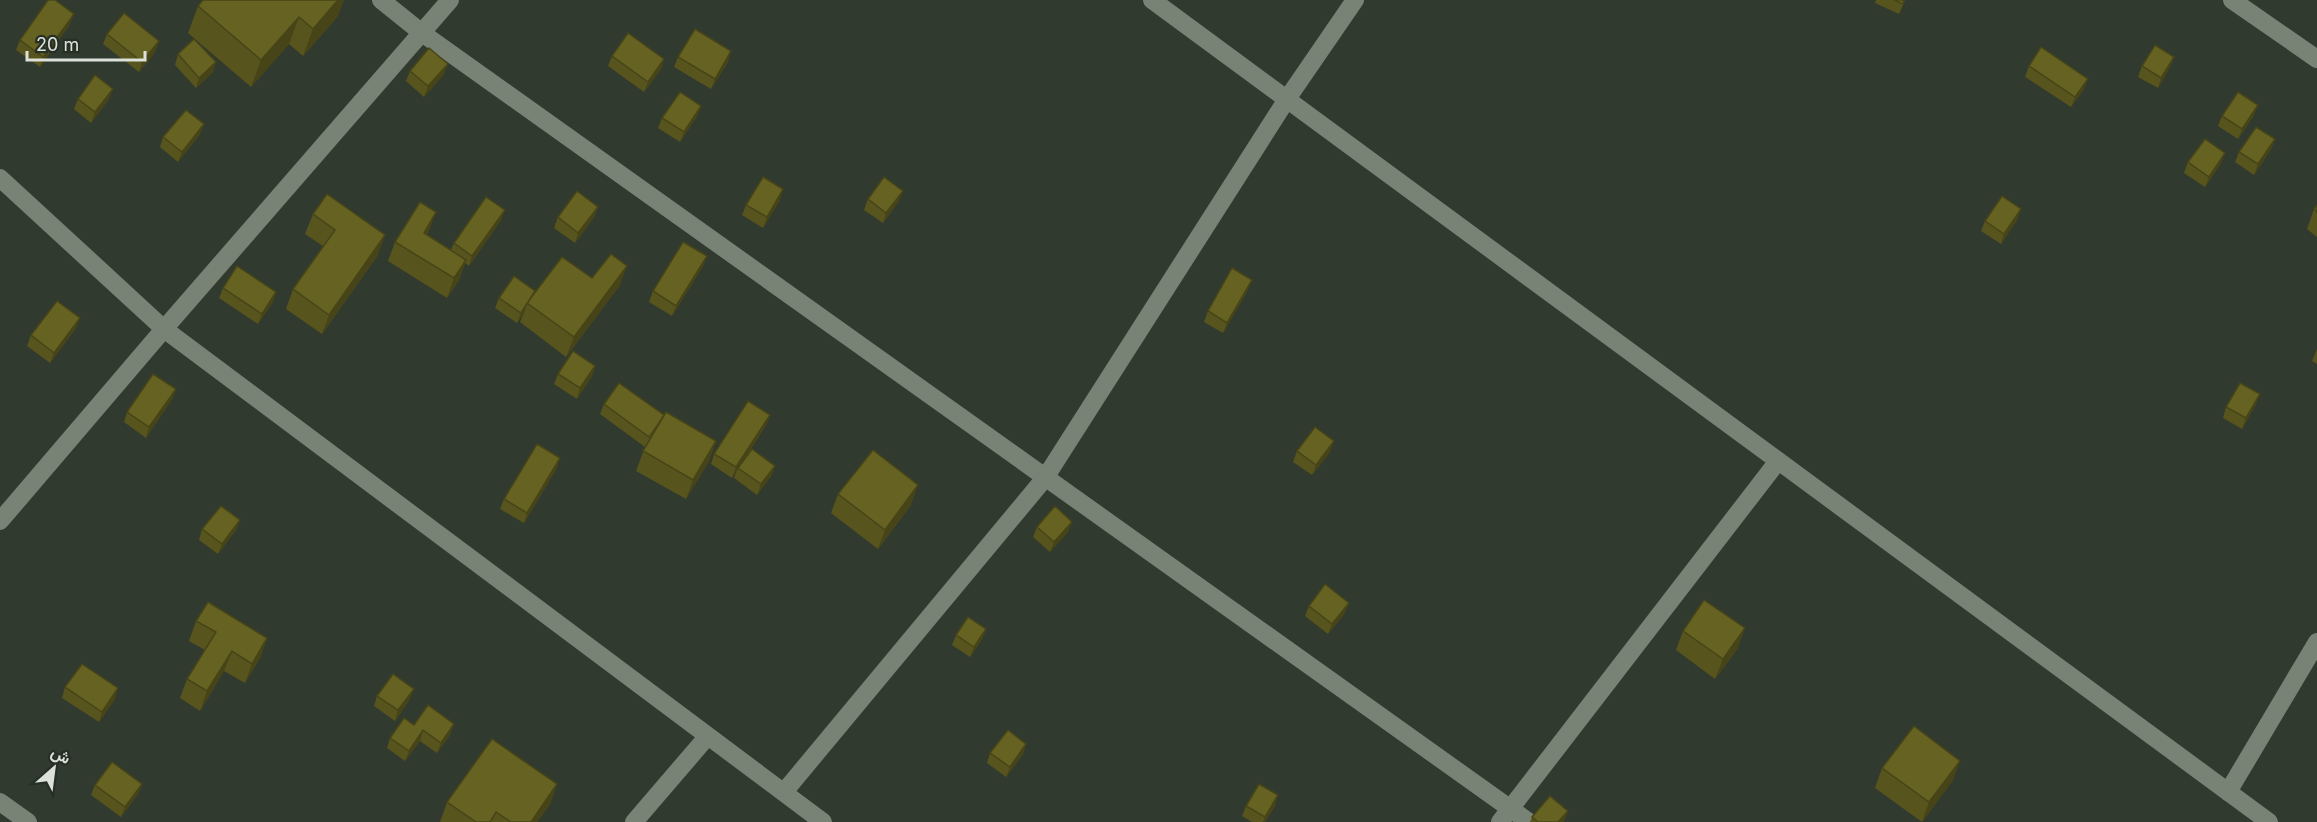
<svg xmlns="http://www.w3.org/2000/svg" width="2317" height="822" viewBox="0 0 2317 822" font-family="Inter,Vazirmatn,sans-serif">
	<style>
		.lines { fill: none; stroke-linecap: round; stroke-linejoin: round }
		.minor { stroke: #788375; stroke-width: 18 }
		.wall { fill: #58541d }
		.shaded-wall { fill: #474518 }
		.building { fill: #666222; stroke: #474518; stroke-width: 1.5 }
	</style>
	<rect width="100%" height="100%" fill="#313a2e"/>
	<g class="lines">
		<g class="minor">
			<polyline points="381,0 422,33 1529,822"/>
			<polyline points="1152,0 2269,822"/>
			<polyline points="2232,0 2317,59"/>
			<polyline points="0,178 164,329 823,822"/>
			<polyline points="0,521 164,329 450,0"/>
			<polyline points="784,792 1045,478 1287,99 1355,0"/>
			<polyline points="2228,792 2317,642"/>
			<polyline points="0,802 28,822"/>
			<polyline points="634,822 707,737"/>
			<polyline points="1500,822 1778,461"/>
		</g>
	</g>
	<g class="wall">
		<polygon points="1876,0 1905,0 1899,14 1875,3"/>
		<polygon points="198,6 338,16 303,56 289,44 251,87 188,33"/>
		<polygon points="70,24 40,67 16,50 20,40"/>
		<polygon points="107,34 155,52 139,72 103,44"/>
		<polygon points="178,54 213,72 196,88 175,65"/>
		<polygon points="612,56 664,59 661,69 644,92 608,66"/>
		<polygon points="678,57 728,62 711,89 674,67"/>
		<polygon points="2174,57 2170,67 2158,88 2138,77 2142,66"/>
		<polygon points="2029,66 2084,89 2071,107 2025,77"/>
		<polygon points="410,71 444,74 424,97 406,81"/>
		<polygon points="78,99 109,99 91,123 74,109"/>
		<polygon points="701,106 697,116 680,142 658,128 662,118"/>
		<polygon points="2254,115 2238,139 2218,126 2222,116"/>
		<polygon points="200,134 178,162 160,147 163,137"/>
		<polygon points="2275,139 2271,149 2254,175 2235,162 2239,152"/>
		<polygon points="2188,162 2221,163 2205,187 2184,173"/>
		<polygon points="868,199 899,201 883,223 864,210"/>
		<polygon points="780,200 763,228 742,215 746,205"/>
		<polygon points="2317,205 2317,237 2307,229 2314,209"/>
		<polygon points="598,207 594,217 575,243 554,228 558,217"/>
		<polygon points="313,214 378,255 322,334 286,309 293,289 323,246 305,234"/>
		<polygon points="501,220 469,266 465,263 459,280 447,298 388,261 395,242 429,231 427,235 451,250 454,243"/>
		<polygon points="2017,220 2001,244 1981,231 1985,221"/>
		<polygon points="707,256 703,266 672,316 649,302 653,291"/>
		<polygon points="592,278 620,285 566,357 520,322 524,313 517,323 495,308 499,298 534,294"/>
		<polygon points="223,288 273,302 258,324 219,298"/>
		<polygon points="1248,290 1223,333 1204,322 1208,311"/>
		<polygon points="76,328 50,363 27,346 31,335"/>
		<polygon points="2317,349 2317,364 2312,361"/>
		<polygon points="595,366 592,376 577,399 554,384 558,374"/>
		<polygon points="176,389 172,399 146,438 124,422 127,412"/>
		<polygon points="604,404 664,415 716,441 709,461 686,499 636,471 645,447 600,414"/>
		<polygon points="2256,404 2242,429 2223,418 2226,407"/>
		<polygon points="770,415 766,425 744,460 775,466 771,476 757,495 734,478 737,470 732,478 711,464 714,454"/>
		<polygon points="1297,451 1330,452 1312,475 1293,462"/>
		<polygon points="557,468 524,523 500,509 504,499"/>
		<polygon points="838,494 911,505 878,549 831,513"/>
		<polygon points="240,520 236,530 218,554 199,540 202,529"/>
		<polygon points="1037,527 1068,532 1050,552 1033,537"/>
		<polygon points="1309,606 1345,613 1328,634 1305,616"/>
		<polygon points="196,621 267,638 260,658 245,683 224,671 200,711 180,698 187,679 205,650 189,641"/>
		<polygon points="986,629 982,639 970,657 952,645 956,635"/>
		<polygon points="1683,631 1738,648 1715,679 1676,650"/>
		<polygon points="65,687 115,699 99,722 62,698"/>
		<polygon points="377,696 410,699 395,721 374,706"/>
		<polygon points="414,725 450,735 437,753 420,741 405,761 387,748 390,738"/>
		<polygon points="1026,744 1023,754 1006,777 987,763 990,753"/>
		<polygon points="1882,768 1953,780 1922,822 1875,788"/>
		<polygon points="142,784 138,794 121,817 91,795 95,785"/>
		<polygon points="557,784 550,804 537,822 440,822 447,802"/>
		<polygon points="1246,806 1275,806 1265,822 1252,822 1242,816"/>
		<polygon points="1532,817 1564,822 1530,822"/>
	</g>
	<g class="shaded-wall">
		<polygon points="338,0 344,0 338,16 303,56 313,29"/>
		<polygon points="74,14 70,24 40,67 43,57"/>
		<polygon points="299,17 289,44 251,87 261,60"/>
		<polygon points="159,41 155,52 139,72 142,62"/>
		<polygon points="731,51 728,62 711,89 715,79"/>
		<polygon points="2174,57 2170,67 2158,88 2161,78"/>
		<polygon points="664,59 661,69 644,92 648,82"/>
		<polygon points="216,62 213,72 196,88 199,78"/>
		<polygon points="448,64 444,74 424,97 428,86"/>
		<polygon points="2088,79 2084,89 2071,107 2075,97"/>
		<polygon points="113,89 109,99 91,123 95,112"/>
		<polygon points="2258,105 2254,115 2238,139 2242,129"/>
		<polygon points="701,106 697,116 680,142 684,132"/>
		<polygon points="204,124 200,134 178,162 182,152"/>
		<polygon points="2275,139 2271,149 2254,175 2258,164"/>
		<polygon points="2225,153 2221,163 2205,187 2209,177"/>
		<polygon points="783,189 780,200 763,228 767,217"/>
		<polygon points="903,191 899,201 883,223 886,213"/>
		<polygon points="598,207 594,217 575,243 578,233"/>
		<polygon points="2021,209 2017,220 2001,244 2004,234"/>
		<polygon points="505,210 501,220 469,266 472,256"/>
		<polygon points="436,212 429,231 416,252 424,233"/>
		<polygon points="385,235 378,255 322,334 329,315"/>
		<polygon points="707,256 703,266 672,316 676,306"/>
		<polygon points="466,260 459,280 447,298 454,278"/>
		<polygon points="627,266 620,285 566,357 574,337"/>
		<polygon points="1252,280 1248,290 1223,333 1227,323"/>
		<polygon points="535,291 527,303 524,313 517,323 521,313"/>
		<polygon points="276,292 273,302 258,324 262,314"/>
		<polygon points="80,318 76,328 50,363 54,353"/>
		<polygon points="595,366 592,376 577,399 580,388"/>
		<polygon points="176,389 172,399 146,438 149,427"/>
		<polygon points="2260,394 2256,404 2242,429 2246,418"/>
		<polygon points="770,415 766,425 732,478 736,467"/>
		<polygon points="716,441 709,461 686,499 693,480"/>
		<polygon points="1334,441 1330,452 1312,475 1316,465"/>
		<polygon points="560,458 557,468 524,523 527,513"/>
		<polygon points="775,466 771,476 757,495 761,484"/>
		<polygon points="918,485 911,505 878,549 885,530"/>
		<polygon points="240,520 236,530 218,554 222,544"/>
		<polygon points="1072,522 1068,532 1050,552 1054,542"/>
		<polygon points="1349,603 1345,613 1328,634 1332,624"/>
		<polygon points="1745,628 1738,648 1715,679 1723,659"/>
		<polygon points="986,629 982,639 970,657 974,647"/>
		<polygon points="267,638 260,658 245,683 252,664"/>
		<polygon points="232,651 224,671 200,711 207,691"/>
		<polygon points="118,688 115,699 99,722 102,712"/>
		<polygon points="414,689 410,699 395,721 398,710"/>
		<polygon points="454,724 450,735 437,753 441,743"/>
		<polygon points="423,730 420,741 405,761 409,751"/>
		<polygon points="1026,744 1023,754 1006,777 1010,767"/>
		<polygon points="1960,761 1953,780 1922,822 1929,802"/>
		<polygon points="142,784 138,794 121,817 125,807"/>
		<polygon points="557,784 550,804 537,822 531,822"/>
		<polygon points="1278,795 1275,806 1265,822 1263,822 1265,817"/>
		<polygon points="1568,811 1564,822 1558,822"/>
	</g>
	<g class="building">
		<polygon points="48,0 55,0 74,14 43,57 20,40"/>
		<polygon points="203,0 338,0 313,29 299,17 261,60 198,6"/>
		<polygon points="1894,0 1904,0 1903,4"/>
		<polygon points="124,13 159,41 142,62 107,34"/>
		<polygon points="695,29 731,51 715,79 678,57"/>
		<polygon points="628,33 664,59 648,82 612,56"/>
		<polygon points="194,39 216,62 199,78 178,54"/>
		<polygon points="2155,45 2174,57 2161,78 2142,66"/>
		<polygon points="2041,47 2088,79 2075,97 2029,66"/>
		<polygon points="429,48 448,64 428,86 410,71"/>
		<polygon points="95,75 113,89 95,112 78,99"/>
		<polygon points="680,92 701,106 684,132 662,118"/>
		<polygon points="2238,92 2258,105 2242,129 2222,116"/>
		<polygon points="186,110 204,124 182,152 163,137"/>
		<polygon points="2256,127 2275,139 2258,164 2239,152"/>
		<polygon points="2205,139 2225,153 2209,177 2188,162"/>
		<polygon points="763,177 783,189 767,217 746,205"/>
		<polygon points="884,177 903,191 886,213 868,199"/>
		<polygon points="577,191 598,207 578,233 558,217"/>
		<polygon points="327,194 385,235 329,315 293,289 335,230 313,214"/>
		<polygon points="2002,196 2021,209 2004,234 1985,221"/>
		<polygon points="486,197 505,210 472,256 454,243"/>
		<polygon points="420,202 436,212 424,233 466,260 454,278 395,242"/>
		<polygon points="2317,205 2317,212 2314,209"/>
		<polygon points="683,242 707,256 676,306 653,291"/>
		<polygon points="611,254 627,266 574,337 527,303 562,257 592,278"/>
		<polygon points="237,266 276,292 262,314 223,288"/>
		<polygon points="1232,268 1252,280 1227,323 1208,311"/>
		<polygon points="514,276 535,291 521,313 499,298"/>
		<polygon points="57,301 80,318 54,353 31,335"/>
		<polygon points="573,351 595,366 580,388 558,374"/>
		<polygon points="153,374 176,389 149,427 127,412"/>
		<polygon points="619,383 664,415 657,426 649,437 604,404"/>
		<polygon points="2240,383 2260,394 2246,418 2226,407"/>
		<polygon points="748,401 770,415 736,467 714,454"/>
		<polygon points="666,412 716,441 693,480 643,451"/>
		<polygon points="1315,427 1334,441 1316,465 1297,451"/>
		<polygon points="537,444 560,458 527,513 504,499"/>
		<polygon points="752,449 775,466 761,484 738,468"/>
		<polygon points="873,450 918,485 885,530 838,494"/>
		<polygon points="221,506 240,520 222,544 202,529"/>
		<polygon points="1055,506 1072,522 1054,542 1037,527"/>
		<polygon points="1325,584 1349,603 1332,624 1309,606"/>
		<polygon points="1704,600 1745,628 1723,659 1683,631"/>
		<polygon points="208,602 267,638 252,664 232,651 207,691 187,679 216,632 196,621"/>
		<polygon points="968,617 986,629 974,647 956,635"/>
		<polygon points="82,664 118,688 102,712 65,687"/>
		<polygon points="393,674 414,689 398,710 377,696"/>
		<polygon points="428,705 454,724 441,743 423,730 409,751 390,738 404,718 414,725"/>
		<polygon points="1914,726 1960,761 1929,802 1882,768"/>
		<polygon points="1008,730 1026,744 1010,767 990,753"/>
		<polygon points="492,739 557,784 531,822 511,822 496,812 490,822 476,822 447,802"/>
		<polygon points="112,762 142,784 125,807 95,785"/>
		<polygon points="1259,784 1278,795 1265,817 1246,806"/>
		<polygon points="1550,796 1568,811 1558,822 1538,822 1532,817"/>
	</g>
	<g transform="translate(54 768) rotate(28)" stroke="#273024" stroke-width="4.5" paint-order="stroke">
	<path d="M0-4.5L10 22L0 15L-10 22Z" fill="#dce2da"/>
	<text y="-9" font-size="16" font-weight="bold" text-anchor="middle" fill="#dce2da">ش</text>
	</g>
	<path d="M27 51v9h118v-9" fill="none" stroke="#dce2da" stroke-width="3"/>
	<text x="36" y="51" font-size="18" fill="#dce2da" stroke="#273024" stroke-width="4.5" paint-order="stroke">20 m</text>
</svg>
